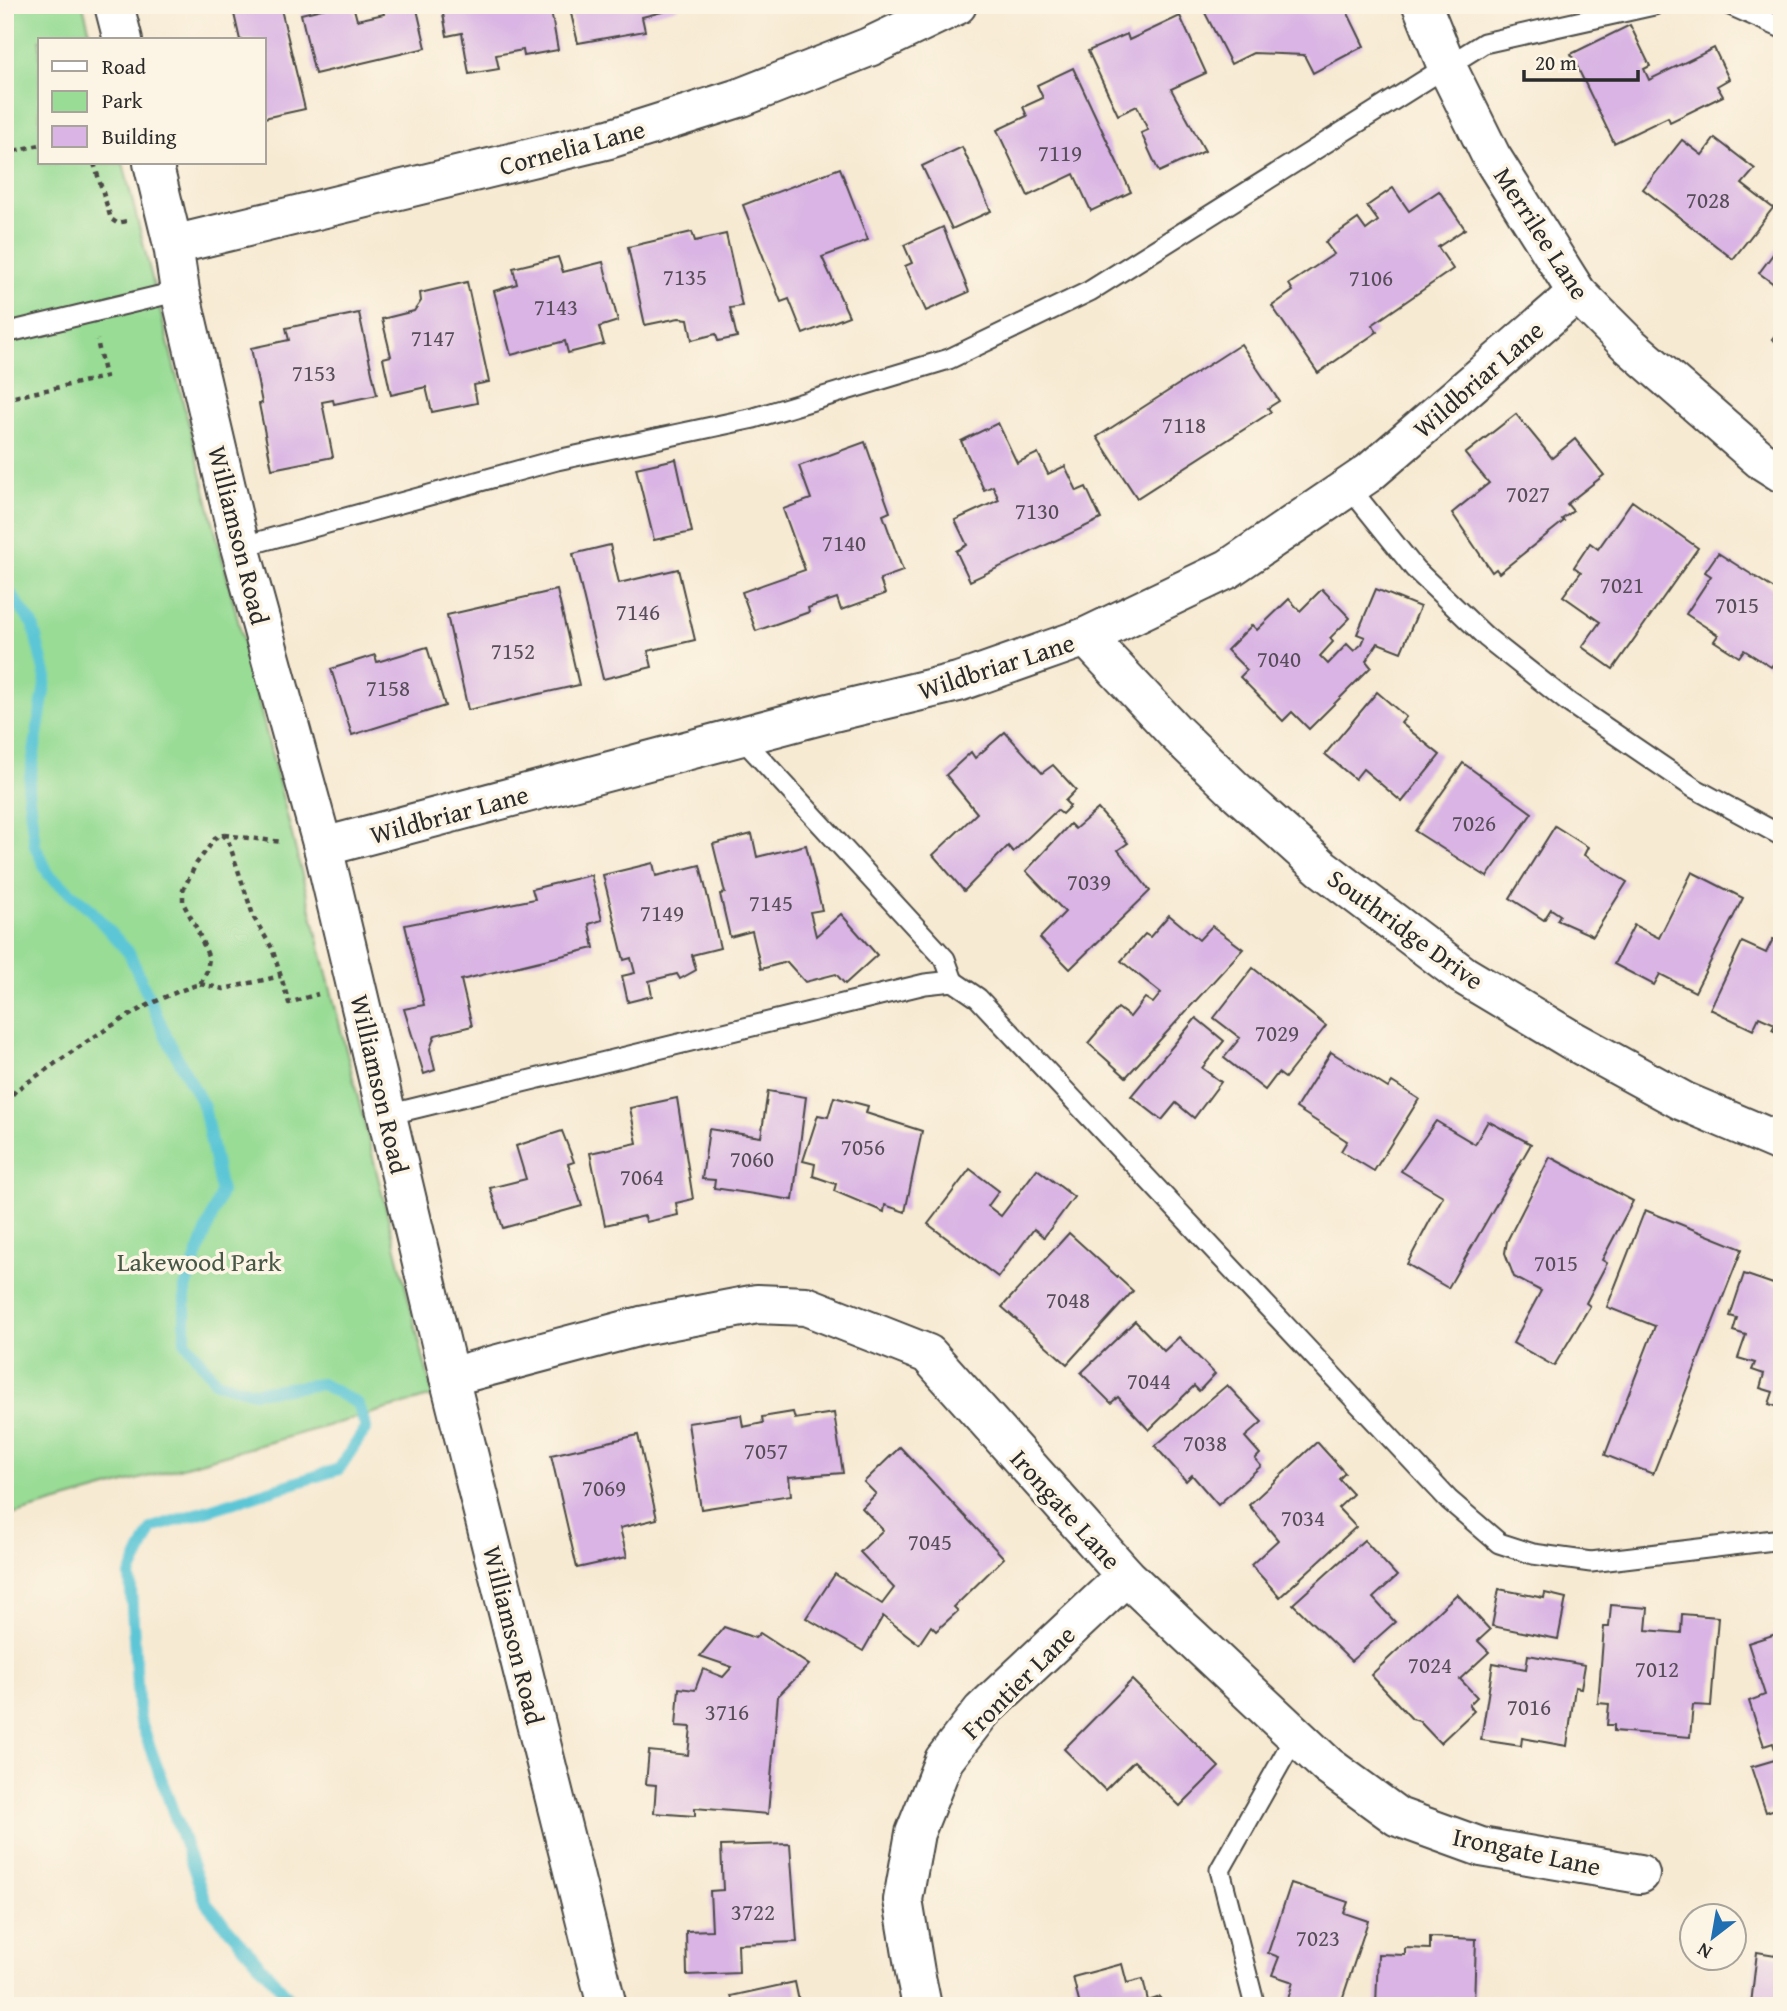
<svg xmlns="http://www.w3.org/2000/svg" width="1787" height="2011" viewBox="0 0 1787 2011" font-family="'Gentium Book Plus',serif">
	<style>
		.green { fill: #98dc95; stroke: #628460; stroke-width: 2 }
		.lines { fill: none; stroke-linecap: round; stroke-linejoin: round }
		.stream { stroke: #5bc6d6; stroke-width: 12 }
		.building { fill: #d9b4e4 }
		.service-casing { stroke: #4a4844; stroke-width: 23 }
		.minor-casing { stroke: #4a4844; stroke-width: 42 }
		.tertiary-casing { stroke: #4a4844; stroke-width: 42 }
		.path { stroke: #4a4844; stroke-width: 4.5; stroke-dasharray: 5 5; stroke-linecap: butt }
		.service { stroke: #fff; stroke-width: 19 }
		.minor { stroke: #fff; stroke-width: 38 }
		.tertiary { stroke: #fff; stroke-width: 38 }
		.labels { text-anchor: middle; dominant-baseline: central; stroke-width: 7; stroke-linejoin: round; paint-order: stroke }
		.number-label { font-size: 23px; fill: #564d59 }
		.street-label { font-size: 26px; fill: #2b2b2b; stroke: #fcf5e5 }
		.park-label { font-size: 26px; fill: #465746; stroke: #fcf5e5 }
	</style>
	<rect width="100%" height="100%" fill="#fcf5e5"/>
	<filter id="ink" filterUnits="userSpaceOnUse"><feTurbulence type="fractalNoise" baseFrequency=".0143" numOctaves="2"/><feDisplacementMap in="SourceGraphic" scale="14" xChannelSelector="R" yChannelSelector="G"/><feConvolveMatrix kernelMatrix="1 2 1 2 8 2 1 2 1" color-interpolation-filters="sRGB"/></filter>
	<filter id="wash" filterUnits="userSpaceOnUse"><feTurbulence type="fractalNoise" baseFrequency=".00686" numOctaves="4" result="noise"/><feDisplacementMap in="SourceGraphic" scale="28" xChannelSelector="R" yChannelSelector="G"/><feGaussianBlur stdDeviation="1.57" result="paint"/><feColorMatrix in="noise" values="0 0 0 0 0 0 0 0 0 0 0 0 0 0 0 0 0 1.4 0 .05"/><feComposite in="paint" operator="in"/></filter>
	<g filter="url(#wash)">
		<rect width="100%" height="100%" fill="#f7ead3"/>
		<polygon class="green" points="5,5 83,5 92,40 40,40 40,163 123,163 433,1396 5,1517"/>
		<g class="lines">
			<polyline class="stream" points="5,586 33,625 46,678 28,791 35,846 49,875 88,907 129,953 167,1038 204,1107 221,1192 185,1288 185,1341 216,1382 254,1392 322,1384 358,1404 366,1428 339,1469 152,1528 130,1575 139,1717 206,1903 296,2006"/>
		</g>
		<g id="blocks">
			<g class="building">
				<polygon points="232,5 280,5 305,109 264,118 264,40 240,40"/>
				<polygon points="338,5 353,5 357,20 384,14 382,5 416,5 426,48 315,74 301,14"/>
				<polygon points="452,5 550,5 558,50 524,56 523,50 496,55 499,69 469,74 462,33 447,36 442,8"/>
				<polygon points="569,5 677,5 678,8 642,17 645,31 578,43"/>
				<polygon points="1201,5 1344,5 1364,46 1313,73 1304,55 1253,53 1231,64"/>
				<polygon points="1180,16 1206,73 1171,89 1205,151 1159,172 1141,133 1148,130 1137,106 1118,115 1088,51 1127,34 1129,40"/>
				<polygon points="1630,25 1650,66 1644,69 1649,80 1714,48 1729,79 1717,86 1723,96 1670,122 1668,117 1614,143 1571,54"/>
				<polygon points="1073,68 1131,192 1091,211 1074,174 1028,196 997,130 1027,116 1023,107 1043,98 1037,85"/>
				<polygon points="1715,138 1755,169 1742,184 1773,208 1733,259 1643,189 1682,140 1702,155"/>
				<polygon points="962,147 991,211 952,229 922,166"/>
				<polygon points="840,168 868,240 822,257 849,316 803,334 789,299 781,302 743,205"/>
				<polygon points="1393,188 1409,211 1439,191 1465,229 1438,247 1453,269 1372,325 1377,332 1318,373 1272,306 1293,291 1289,284 1334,254 1325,242 1358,219 1366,230 1378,221 1367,206"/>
				<polygon points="943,227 969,292 926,311 905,266 912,263 904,245"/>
				<polygon points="692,232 695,241 726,234 742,306 730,308 737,337 718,341 716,334 692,340 688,319 679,318 645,325 628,247"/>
				<polygon points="1782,242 1782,290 1759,273"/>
				<polygon points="558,257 563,272 603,262 618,321 599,327 604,344 568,353 565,341 511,355 494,291 517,284 513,268"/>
				<polygon points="467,282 489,382 474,385 477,403 432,412 426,387 391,395 383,358 391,356 382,319 414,311 421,301 420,293"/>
				<polygon points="359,313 377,395 334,404 333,400 322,402 333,457 272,469 259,404 262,403 251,348 289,340 286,328"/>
				<polygon points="1782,326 1782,346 1772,339"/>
				<polygon points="1241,344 1279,401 1268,408 1271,412 1137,498 1097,437"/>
				<polygon points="1516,414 1552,458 1575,439 1604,475 1567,504 1573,511 1562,519 1564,521 1499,573 1496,569 1492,572 1452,513 1489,483 1465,454"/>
				<polygon points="998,423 1017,463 1038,453 1048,474 1065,466 1077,491 1086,487 1101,519 970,581 956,551 967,545 955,520 999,500 993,486 984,490 961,441"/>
				<polygon points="865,442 890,512 883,515 903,571 880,579 885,594 841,610 837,598 808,608 809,612 756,631 742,592 805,570 783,509 811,499 799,466"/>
				<polygon points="676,459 692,532 654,540 636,468"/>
				<polygon points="1632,501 1698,548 1613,669 1582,647 1600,622 1563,596 1581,572 1574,567 1590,543 1598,549"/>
				<polygon points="610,545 619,583 678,569 695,640 648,651 652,667 603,679 573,554"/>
				<polygon points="1718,553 1782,594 1782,651 1771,667 1744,650 1739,657 1714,641 1718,635 1686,614 1711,576 1705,572"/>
				<polygon points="1322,589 1350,618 1330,638 1333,642 1320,656 1328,664 1347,644 1354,651 1362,644 1365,637 1357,634 1376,589 1420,607 1401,652 1378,643 1366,661 1371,667 1309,729 1292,712 1283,721 1240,677 1247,670 1227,650 1252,625 1257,630 1289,599 1300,611"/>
				<polygon points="557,590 579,685 468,710 447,615"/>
				<polygon points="427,647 445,706 352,735 331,669 375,655 377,662"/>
				<polygon points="1377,692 1406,717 1401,723 1440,755 1402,802 1363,769 1355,779 1325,754"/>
				<polygon points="1005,732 1042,773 1053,765 1076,790 1065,801 1070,806 1062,814 1057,810 1013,852 1008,846 964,891 933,855 977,813 946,775 971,752 975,758"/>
				<polygon points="1463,763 1532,813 1487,877 1415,831"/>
				<polygon points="1098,809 1128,843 1118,850 1150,891 1070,969 1040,938 1065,912 1026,871 1070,824 1075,829"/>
				<polygon points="1555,826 1588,847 1584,855 1627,882 1593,936 1557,920 1560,915 1551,909 1544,920 1510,898"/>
				<polygon points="752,834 757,857 806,845 822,910 810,912 816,936 841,914 877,955 845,984 836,974 805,982 787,962 761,969 752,931 730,937 720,894 725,893 713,844"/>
				<polygon points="653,863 656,876 700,865 720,948 692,955 696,970 680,979 677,974 649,981 652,996 628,1002 622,976 635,973 631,958 624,960 603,875"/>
				<polygon points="1692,872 1743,898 1695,992 1660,974 1654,985 1614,964 1634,925 1659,938"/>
				<polygon points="591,875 602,920 589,924 594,948 461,980 472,1026 435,1035 430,1049 435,1070 424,1074 404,1009 424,1005 405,925 535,899 532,889"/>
				<polygon points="1169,915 1199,940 1212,926 1243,949 1126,1077 1088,1043 1118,1008 1130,1017 1145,998 1153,1003 1161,993 1121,961 1145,934 1150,937"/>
				<polygon points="1773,939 1782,943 1782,1035 1772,1030 1775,1024 1759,1017 1753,1030 1710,1009 1742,942 1766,953"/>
				<polygon points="1253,968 1326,1026 1285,1078 1278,1073 1265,1090 1224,1058 1240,1038 1214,1018"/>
				<polygon points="1196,1018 1224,1041 1202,1068 1221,1082 1194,1118 1176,1103 1162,1120 1131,1096"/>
				<polygon points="1331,1052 1388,1088 1392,1082 1419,1099 1374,1171 1341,1151 1347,1141 1296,1108"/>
				<polygon points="768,1091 806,1097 793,1200 714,1188 715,1180 702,1179 709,1129 761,1137"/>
				<polygon points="834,1097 868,1106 866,1113 922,1131 905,1212 885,1205 884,1212 834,1191 836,1184 813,1176 815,1164 803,1161 818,1115 828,1117"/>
				<polygon points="677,1098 693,1199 676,1203 678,1215 646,1222 645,1216 605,1225 590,1153 637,1143 630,1108"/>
				<polygon points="1436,1121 1475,1144 1488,1121 1531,1144 1448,1288 1407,1264 1443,1196 1401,1171"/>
				<polygon points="562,1131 574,1162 568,1164 582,1206 503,1228 490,1188 526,1179 516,1146"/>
				<polygon points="1550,1157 1633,1201 1602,1260 1607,1263 1586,1303 1590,1306 1554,1366 1513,1343 1541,1291 1514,1277 1505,1253 1507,1241"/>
				<polygon points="970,1169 999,1191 988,1206 1001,1216 1037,1169 1074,1197 1044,1237 1034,1229 998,1277 928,1224"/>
				<polygon points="1645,1210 1742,1249 1653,1474 1605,1455 1655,1326 1607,1307"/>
				<polygon points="1069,1233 1133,1291 1067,1364 1002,1307"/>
				<polygon points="1744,1274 1782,1287 1782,1408 1769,1404 1773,1392 1760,1388 1764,1374 1752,1370 1755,1363 1738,1358 1746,1335 1733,1331 1737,1318 1730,1316"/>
				<polygon points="1135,1321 1164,1351 1179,1337 1215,1374 1199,1391 1194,1386 1149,1430 1118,1397 1111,1403 1081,1373"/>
				<polygon points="1227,1385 1262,1422 1245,1437 1260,1454 1255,1459 1261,1466 1218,1505 1192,1475 1186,1481 1155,1446"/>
				<polygon points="793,1412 795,1419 834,1413 843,1473 789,1477 791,1495 701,1509 688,1423 741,1415 743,1427 763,1423 762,1417"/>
				<polygon points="638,1435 657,1519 620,1528 627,1557 577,1568 551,1455"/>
				<polygon points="1317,1442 1345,1473 1339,1479 1353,1494 1338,1508 1356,1527 1280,1597 1251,1565 1278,1540 1249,1505"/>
				<polygon points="900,1447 1004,1558 954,1607 958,1611 936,1631 931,1626 919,1644 883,1616 863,1651 806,1618 835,1574 882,1604 894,1588 860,1552 883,1530 862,1508 876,1494 864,1482"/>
				<polygon points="1364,1540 1397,1576 1373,1598 1395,1622 1351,1661 1293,1604"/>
				<polygon points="1499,1589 1544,1598 1545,1593 1566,1598 1558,1639 1492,1626"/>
				<polygon points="1457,1594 1490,1630 1478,1641 1489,1652 1460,1679 1477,1697 1469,1705 1474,1711 1440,1743 1419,1721 1412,1719 1371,1675"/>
				<polygon points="1611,1605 1648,1608 1646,1630 1681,1633 1682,1614 1718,1617 1711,1706 1693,1705 1690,1737 1614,1731 1614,1725 1607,1725 1609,1704 1598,1703 1604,1627 1609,1627"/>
				<polygon points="724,1627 755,1638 760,1633 809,1665 778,1696 768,1814 695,1808 695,1816 654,1813 656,1785 646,1784 649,1751 688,1755 691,1727 676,1726 679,1688 695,1690 703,1669 723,1677 732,1667 700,1656"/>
				<polygon points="1782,1632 1782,1807 1766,1812 1751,1767 1778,1759 1773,1743 1764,1746 1749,1701 1765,1695 1748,1643"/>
				<polygon points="1528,1655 1585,1665 1581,1688 1575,1687 1567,1746 1522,1738 1521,1746 1481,1740 1493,1663 1526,1669"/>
				<polygon points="1132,1680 1219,1767 1180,1806 1134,1761 1105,1790 1064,1749"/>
				<polygon points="790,1844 797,1942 738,1944 739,1973 687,1975 686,1931 712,1930 710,1891 723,1890 721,1846"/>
				<polygon points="1291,1883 1348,1902 1344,1913 1368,1921 1340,2006 1286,2006 1293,1982 1272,1975 1279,1957 1268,1953"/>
				<polygon points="1430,1937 1476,1939 1474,2006 1376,2006 1378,1954 1405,1955 1405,1948 1430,1949"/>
				<polygon points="1757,1952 1782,1956 1782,2006 1738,2006 1738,2002 1751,2004"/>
				<polygon points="1122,1964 1127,1983 1143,1979 1148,2001 1160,1997 1162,2006 1080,2006 1073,1977"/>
				<polygon points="795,1982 800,2006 734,2006 731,1996"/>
			</g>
		</g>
	</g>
	<g filter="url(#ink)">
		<use href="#blocks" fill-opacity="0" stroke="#4a4844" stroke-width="2"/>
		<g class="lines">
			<g class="service-casing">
				<g id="service">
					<polyline points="1730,5 1782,28"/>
					<polyline points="5,333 180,291"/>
					<polyline points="1349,487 1415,569 1486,637 1568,702 1694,788 1782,836"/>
					<polyline points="240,547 557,460 754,418 949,359 1090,291 1484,43 1654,5"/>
					<polyline points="740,736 945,959 953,981"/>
					<polyline points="387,1115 925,984 953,981 978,998 1449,1500 1499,1543 1533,1554 1591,1562 1782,1539"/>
					<polyline points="1255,2006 1220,1870 1296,1735"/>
				</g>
			</g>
			<g class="minor-casing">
				<g id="minor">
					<polyline points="1422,5 1447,67 1491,156 1577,293 1629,345 1760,459 1782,473"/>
					<polyline points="173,245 609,139 742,97 869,47 957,5"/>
					<polyline points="1086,637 1175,732 1235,790 1322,868 1463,975 1570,1039 1683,1101 1782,1143"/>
					<polyline points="323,847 825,714 958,682 1086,637 1228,569 1369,473 1577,293"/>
					<polyline points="449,1377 641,1326 757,1304 806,1306 928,1354 1126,1576 1328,1766 1398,1817 1481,1847 1640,1874"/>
					<polyline points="922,2006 915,1972 903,1900 915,1833 944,1760 982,1711 1126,1576"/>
				</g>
			</g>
			<g class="tertiary-casing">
				<g id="tertiary">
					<polyline points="114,5 123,40"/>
					<polyline points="153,163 173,245 180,291 240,547 323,847 449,1377 607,2006"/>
				</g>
			</g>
			<g class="path">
				<polyline points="5,153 40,145"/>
				<polyline points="94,163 111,219 117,223 127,221"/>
				<polyline points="5,399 105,377 97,340"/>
				<polyline points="224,835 282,842"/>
				<polyline points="200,984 224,989 281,976"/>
				<path d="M5,1113L9,1099L16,1090C74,1052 133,1004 200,984L207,971L209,958L197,929L183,903V890L196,864L217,836L223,835L228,840L254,918L272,948L289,1003L318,994"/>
			</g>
			<use href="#service" class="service"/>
			<use href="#minor" class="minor"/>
			<use href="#tertiary" class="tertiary"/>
		</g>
	</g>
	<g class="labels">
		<g class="number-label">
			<text x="1060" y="152">7119</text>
			<text x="1708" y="199">7028</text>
			<text x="685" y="276">7135</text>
			<text x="1371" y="277">7106</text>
			<text x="556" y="306">7143</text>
			<text x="433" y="337">7147</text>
			<text x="314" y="372">7153</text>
			<text x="1184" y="424">7118</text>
			<text x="1528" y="493">7027</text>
			<text x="1037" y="510">7130</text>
			<text x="844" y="542">7140</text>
			<text x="1622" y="584">7021</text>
			<text x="1737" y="604">7015</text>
			<text x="638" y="611">7146</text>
			<text x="513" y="650">7152</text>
			<text x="1279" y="658">7040</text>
			<text x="388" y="687">7158</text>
			<text x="1474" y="822">7026</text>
			<text x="1089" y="881">7039</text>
			<text x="771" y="902">7145</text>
			<text x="662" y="912">7149</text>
			<text x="1277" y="1032">7029</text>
			<text x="863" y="1146">7056</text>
			<text x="752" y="1158">7060</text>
			<text x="642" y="1176">7064</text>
			<text x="1556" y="1262">7015</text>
			<text x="1068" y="1299">7048</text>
			<text x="1149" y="1380">7044</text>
			<text x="1205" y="1442">7038</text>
			<text x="766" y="1450">7057</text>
			<text x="604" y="1487">7069</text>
			<text x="1303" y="1517">7034</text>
			<text x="930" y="1541">7045</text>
			<text x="1430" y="1664">7024</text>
			<text x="1657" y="1668">7012</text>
			<text x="1529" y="1706">7016</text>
			<text x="727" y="1711">3716</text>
			<text x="753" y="1911">3722</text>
			<text x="1318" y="1937">7023</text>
		</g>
		<g class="street-label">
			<text transform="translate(572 147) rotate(-15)">Cornelia Lane</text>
			<text transform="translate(1542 233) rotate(57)">Merrilee Lane</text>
			<text transform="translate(1478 379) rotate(-41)">Wildbriar Lane</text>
			<text transform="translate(239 535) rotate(76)">Williamson Road</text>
			<text transform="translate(996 666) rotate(-18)">Wildbriar Lane</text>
			<text transform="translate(449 814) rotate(-15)">Wildbriar Lane</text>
			<text transform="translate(1406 929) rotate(36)">Southridge Drive</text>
			<text transform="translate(380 1084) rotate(77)">Williamson Road</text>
			<text transform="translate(1066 1509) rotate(48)">Irongate Lane</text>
			<text transform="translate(514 1635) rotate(76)">Williamson Road</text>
			<text transform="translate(1018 1682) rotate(-45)">Frontier Lane</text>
			<text transform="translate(1527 1851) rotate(12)">Irongate Lane</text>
		</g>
		<g class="park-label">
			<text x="199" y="1261">Lakewood Park</text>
		</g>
	</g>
	<rect width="1787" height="2011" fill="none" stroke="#fcf5e5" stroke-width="28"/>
	<rect x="38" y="38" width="228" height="126" fill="#fcf5e5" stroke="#a8a49b" stroke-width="2"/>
	<rect x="52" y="61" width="35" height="10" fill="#ffffff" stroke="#a8a49b" stroke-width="2"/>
	<text x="102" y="74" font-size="21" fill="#2b2b2b">Road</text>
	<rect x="52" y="91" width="35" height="21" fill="#98dc95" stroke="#a8a49b" stroke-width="2"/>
	<text x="102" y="108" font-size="21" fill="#2b2b2b">Park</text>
	<rect x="52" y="126" width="35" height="21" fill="#d9b4e4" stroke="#a8a49b" stroke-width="2"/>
	<text x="102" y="144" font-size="21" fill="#2b2b2b">Building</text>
	<g transform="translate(1713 1937) rotate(211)"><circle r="33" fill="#fcf5e5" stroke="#a8a49b" stroke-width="2"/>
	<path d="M0-5L12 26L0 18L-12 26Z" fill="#1f6fb2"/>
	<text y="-10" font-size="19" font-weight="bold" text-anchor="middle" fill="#2b2b2b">N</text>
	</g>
	<path d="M1524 70v10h114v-10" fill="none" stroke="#2b2b2b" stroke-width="3.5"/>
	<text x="1535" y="70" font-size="21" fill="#2b2b2b" stroke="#fcf5e5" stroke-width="5" paint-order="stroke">20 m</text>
</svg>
